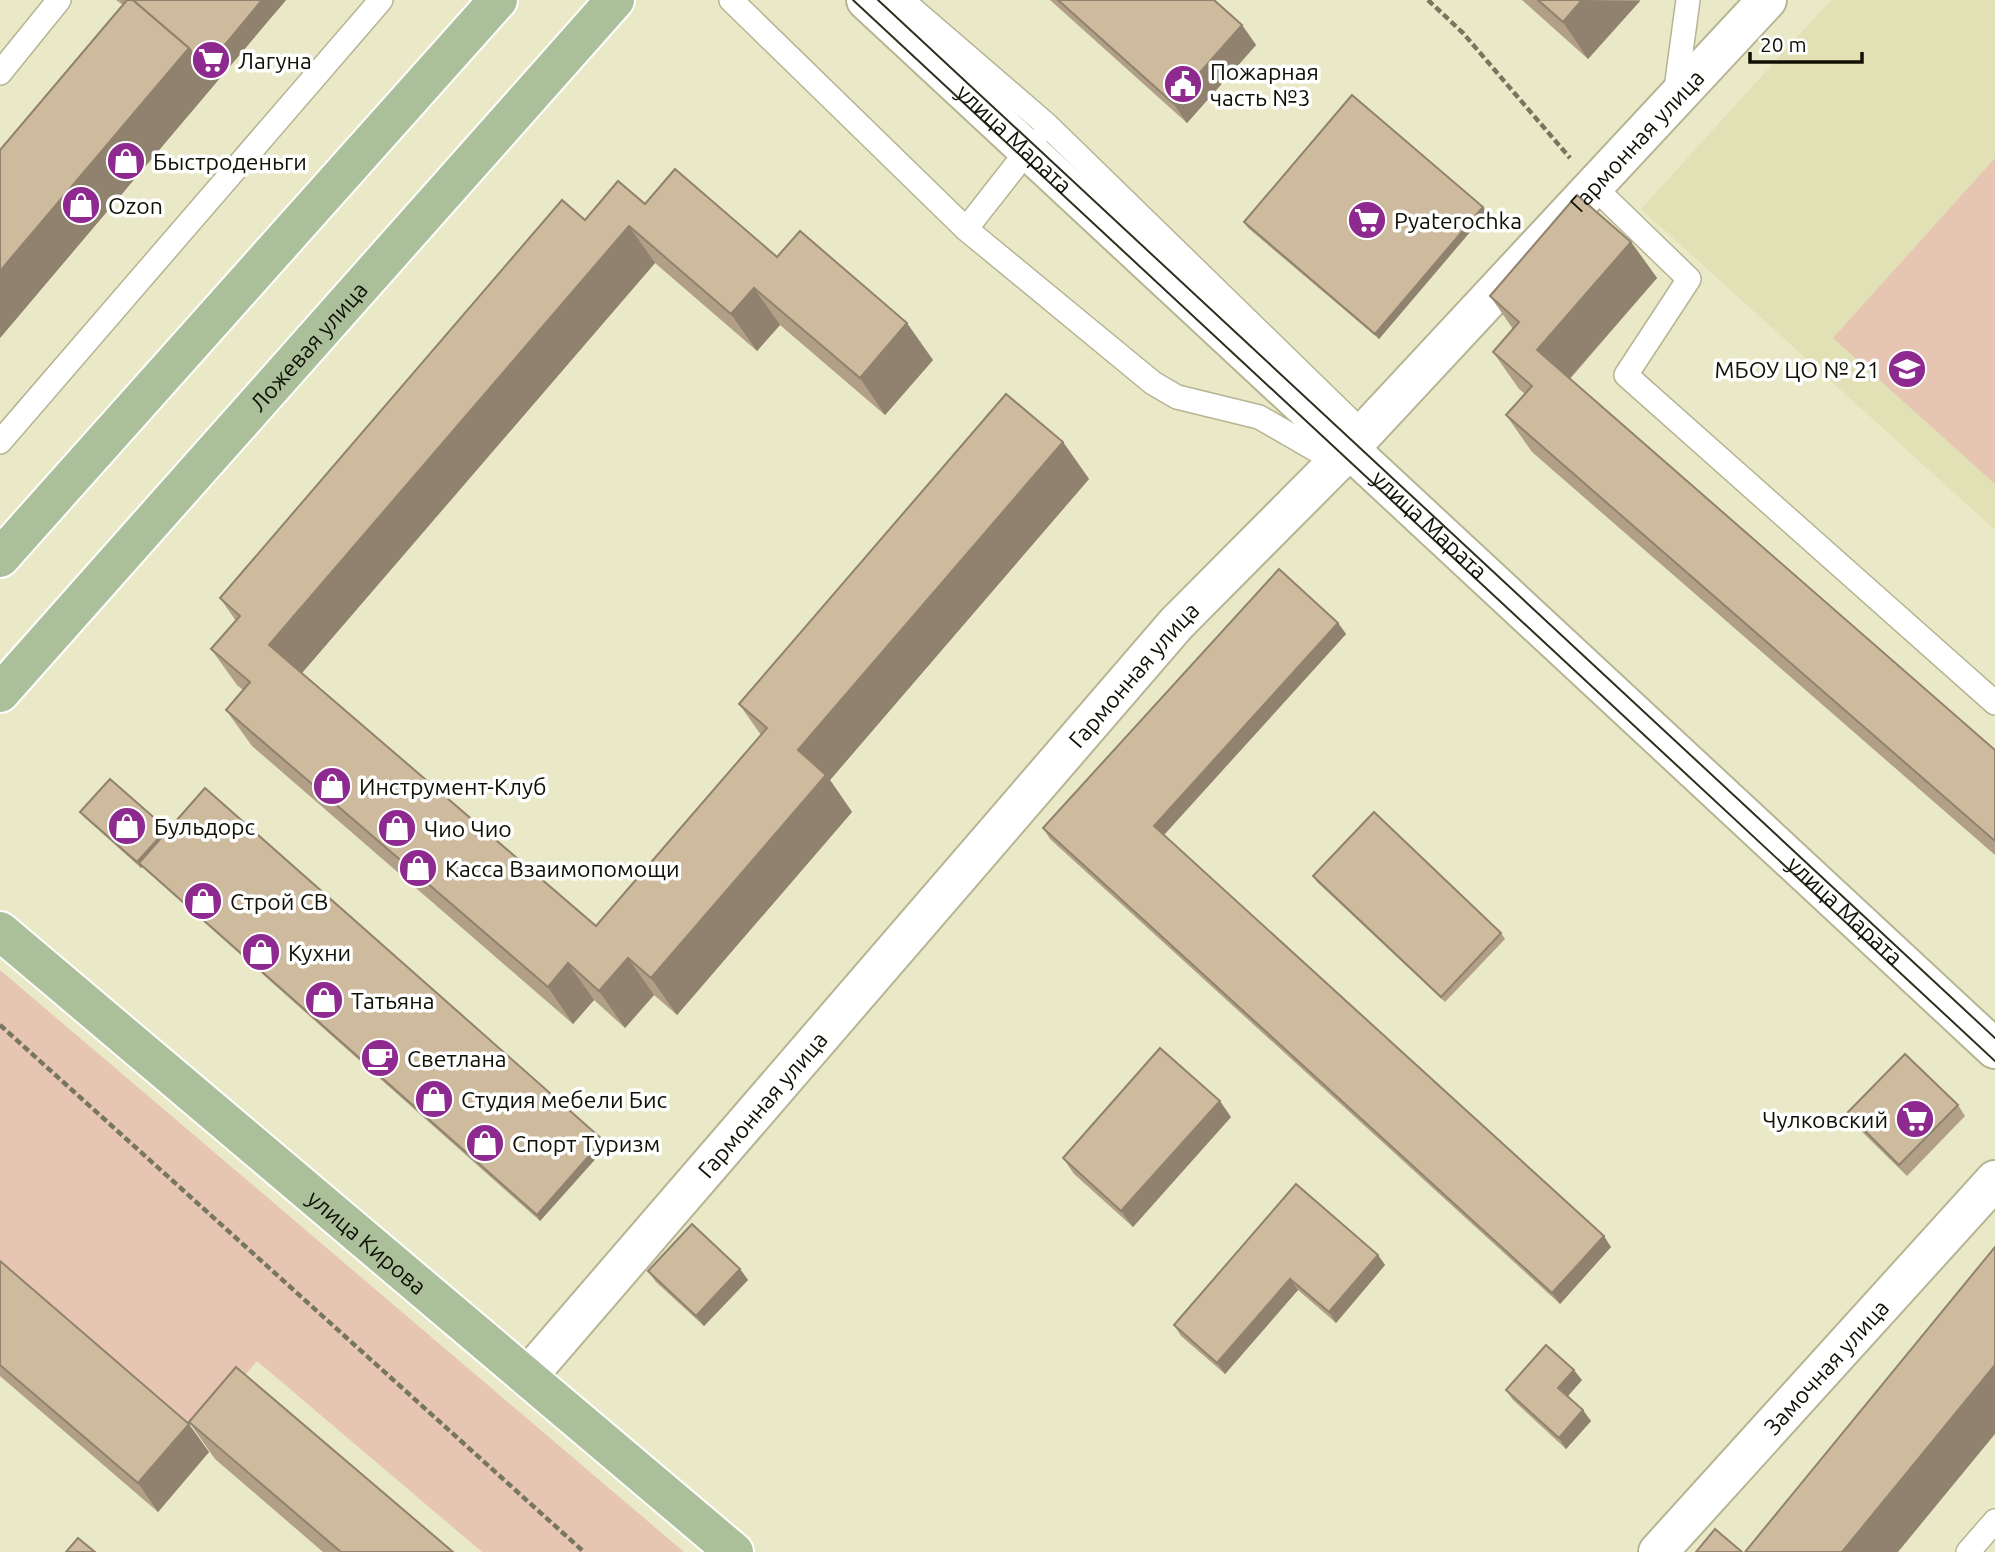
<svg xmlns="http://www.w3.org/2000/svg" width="1995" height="1552" viewBox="0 0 1995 1552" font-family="Ubuntu,sans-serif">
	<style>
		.built { fill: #e2e1b6 }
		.green { fill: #e6c5b3 }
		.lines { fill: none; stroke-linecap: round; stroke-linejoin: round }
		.lane-casing { stroke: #b6b493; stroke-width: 26 }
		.street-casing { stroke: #b6b493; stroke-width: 42 }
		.primary-casing { stroke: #fff; stroke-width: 42 }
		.path { stroke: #777761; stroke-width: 4.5; stroke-dasharray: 7 3.5; stroke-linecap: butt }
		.lane { stroke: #fff; stroke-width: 23 }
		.street { stroke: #fff; stroke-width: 38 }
		.primary { stroke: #aabf9a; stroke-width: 38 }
		.tram { stroke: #2f2f20; stroke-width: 2 }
		.wall { fill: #b1a087 }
		.shaded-wall { fill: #90826e }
		.building { fill: #ceba9d; stroke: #90826e; stroke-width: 2 }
		.labels { text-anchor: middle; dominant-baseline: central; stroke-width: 7; stroke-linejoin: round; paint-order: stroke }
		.poi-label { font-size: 23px; fill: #101005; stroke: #fff; text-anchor: start }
		.street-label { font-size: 23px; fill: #101005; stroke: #fff }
	</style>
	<rect width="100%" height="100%" fill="#eae9c7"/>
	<polygon class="built" points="1831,0 1995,0 1995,530 1641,209"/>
	<g class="green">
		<polygon points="1995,158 1995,484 1833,338"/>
		<polygon points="0,970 684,1552 482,1552 257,1361 198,1431 0,1263"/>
	</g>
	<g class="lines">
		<g class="lane-casing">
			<g id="lane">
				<polyline points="731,0 966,229 1153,383 1177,397 1259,417 1337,462"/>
				<polyline points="902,0 1047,125 1363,433"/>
				<polyline points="0,73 59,0"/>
				<polyline points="1675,96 1688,0"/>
				<polyline points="1593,186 1689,279 1626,375 1995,703"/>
				<polyline points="966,229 1035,141"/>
				<polyline points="0,442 381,0"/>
				<polyline points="1968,1552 1995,1521"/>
			</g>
		</g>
		<g class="street-casing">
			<g id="street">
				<path id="s1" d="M866,0L1995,1049"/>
				<path id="s2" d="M527,1377L1176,624L1337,462L1767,0"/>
				<path id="s3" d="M1658,1552L1995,1180"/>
			</g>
		</g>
		<g class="primary-casing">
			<g id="primary">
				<polyline points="0,558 498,0"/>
				<path id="s4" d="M0,693L615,0"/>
				<path id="s5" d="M0,931L734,1552"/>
			</g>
		</g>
		<g class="path">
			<polyline points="1428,0 1463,33 1570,158"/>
			<polyline points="0,1025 584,1552"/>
		</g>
		<use href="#lane" class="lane"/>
		<use href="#street" class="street"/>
		<use href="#primary" class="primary"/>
		<g class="tram">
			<polyline points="853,0 1995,1061"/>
			<polyline points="878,0 1995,1038"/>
		</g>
	</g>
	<g class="wall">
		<polygon points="116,0 286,0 0,338 0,150 123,5"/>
		<polygon points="1050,0 1214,0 1242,25 1256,45 1187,123"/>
		<polygon points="1522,0 1640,0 1640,1 1588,59"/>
		<polygon points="645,204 777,257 933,360 885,415 780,325 757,351 655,263 302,673 596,926 761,735 739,704 1063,442 1089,479 830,780 852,812 677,1015 654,995 625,1028 594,1000 573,1024 252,746 226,710 243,690 237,685 211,649 236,621 220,598 585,220"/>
		<polygon points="1487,212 1379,339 1248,228 1244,222"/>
		<polygon points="1631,242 1657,278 1570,379 1995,750 1995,855 1532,452 1506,415 1525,394 1519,389 1493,352 1513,329 1490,296"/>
		<polygon points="1338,623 1346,634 1164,835 1611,1247 1560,1304 1050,839 1043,828"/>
		<polygon points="80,812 168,830 607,1146 540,1221 142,867 141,868 84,817"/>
		<polygon points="1313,876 1501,933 1505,939 1445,1002 1317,882"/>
		<polygon points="1958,1105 1965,1116 1907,1176 1854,1124 1847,1113"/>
		<polygon points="1231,1117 1133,1227 1074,1174 1063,1158"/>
		<polygon points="1296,1184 1378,1255 1385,1265 1336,1323 1298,1290 1225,1374 1181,1336 1174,1325"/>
		<polygon points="0,1261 209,1452 158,1512 0,1376"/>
		<polygon points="740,1269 748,1280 704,1326 656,1282 648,1271"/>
		<polygon points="1582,1380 1568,1396 1591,1421 1566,1449 1513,1400 1506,1390"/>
		<polygon points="189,1422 453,1552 323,1552 215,1459"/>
	</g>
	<g class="shaded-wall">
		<polygon points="262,0 286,0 0,338 0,271 189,48"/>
		<polygon points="1582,0 1640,1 1588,59 1563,22"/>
		<polygon points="1242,25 1256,45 1187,123 1173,103"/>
		<polygon points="1483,207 1487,212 1379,339 1375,334"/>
		<polygon points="629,226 655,263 295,681 269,645"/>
		<polygon points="1631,242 1657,278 1562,387 1537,350"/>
		<polygon points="754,288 780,325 757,351 731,314"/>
		<polygon points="907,323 933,360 885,415 860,378"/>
		<polygon points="1063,442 1089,479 830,780 852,812 677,1015 651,978 798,750"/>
		<polygon points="1338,623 1346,634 1162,837 1154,826"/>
		<polygon points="167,829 171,834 139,863 142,867 141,868 137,862"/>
		<polygon points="628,958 654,995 625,1028 599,991"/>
		<polygon points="568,963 594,1000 573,1024 548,987"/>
		<polygon points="1220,1101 1231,1117 1133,1227 1121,1211"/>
		<polygon points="603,1140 607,1146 540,1221 537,1215"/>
		<polygon points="1604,1236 1611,1247 1560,1304 1552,1293"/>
		<polygon points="1378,1255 1385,1265 1336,1323 1329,1312"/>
		<polygon points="740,1269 748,1280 704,1326 696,1316"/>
		<polygon points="1290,1279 1298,1290 1225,1374 1217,1363"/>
		<polygon points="1995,1365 1995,1434 1898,1552 1842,1552"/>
		<polygon points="1574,1370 1582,1380 1566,1398 1558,1388"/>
		<polygon points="1583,1410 1591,1421 1566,1449 1559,1438"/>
		<polygon points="189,1424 209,1452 158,1512 138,1483"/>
	</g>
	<g class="building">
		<polygon points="127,0 133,0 189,48 0,271 0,150"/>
		<polygon points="133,0 262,0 204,70 189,48"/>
		<polygon points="1058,0 1214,0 1242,25 1173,103"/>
		<polygon points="1538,0 1582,0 1563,22"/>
		<polygon points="1352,95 1483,207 1375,334 1244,222"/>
		<polygon points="675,169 777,257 800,231 907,323 860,378 754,288 731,314 629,226 269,645 596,926 767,728 739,704 1006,394 1063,442 798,750 826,775 651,978 628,958 599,991 568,963 548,987 226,710 250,682 211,649 240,616 220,598 562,200 585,220 618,181 645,204"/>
		<polygon points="1577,195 1631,242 1537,350 1995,750 1995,841 1506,415 1532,386 1493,352 1519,322 1490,296"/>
		<polygon points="1279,569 1338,623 1154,826 1604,1236 1552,1293 1043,828"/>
		<polygon points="110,779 167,829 137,862 80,812"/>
		<polygon points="205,788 603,1140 537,1215 139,863"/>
		<polygon points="1374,812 1501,933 1441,997 1313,876"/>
		<polygon points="1160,1048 1220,1101 1121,1211 1063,1158"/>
		<polygon points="1905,1054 1958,1105 1899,1165 1847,1113"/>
		<polygon points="1296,1184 1378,1255 1329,1312 1290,1279 1217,1363 1174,1325"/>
		<polygon points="692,1224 740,1269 696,1316 648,1271"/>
		<polygon points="1995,1247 1995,1365 1842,1552 1745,1552"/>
		<polygon points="0,1261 189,1424 138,1483 0,1365"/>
		<polygon points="1546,1345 1574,1370 1558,1388 1583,1410 1559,1438 1506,1390"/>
		<polygon points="236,1367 453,1552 341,1552 189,1422"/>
		<polygon points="1715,1529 1742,1552 1696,1552"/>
		<polygon points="78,1538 95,1552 66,1552"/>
	</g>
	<defs>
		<g id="supermarket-disc" transform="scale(2.0125)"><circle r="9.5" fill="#8e298f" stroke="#fff"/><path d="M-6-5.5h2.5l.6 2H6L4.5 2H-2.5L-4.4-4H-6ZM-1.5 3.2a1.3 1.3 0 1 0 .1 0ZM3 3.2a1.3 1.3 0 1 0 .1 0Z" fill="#fff"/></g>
		<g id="civic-disc" transform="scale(2.0125)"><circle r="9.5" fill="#8e298f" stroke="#fff"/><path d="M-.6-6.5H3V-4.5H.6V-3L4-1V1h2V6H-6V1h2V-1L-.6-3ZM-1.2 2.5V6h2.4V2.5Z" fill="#fff"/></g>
		<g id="shop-disc" transform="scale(2.0125)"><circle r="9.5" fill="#8e298f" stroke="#fff"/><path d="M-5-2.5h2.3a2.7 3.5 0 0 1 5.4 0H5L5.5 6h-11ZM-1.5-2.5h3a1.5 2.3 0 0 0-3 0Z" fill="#fff"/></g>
		<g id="school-disc" transform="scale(2.0125)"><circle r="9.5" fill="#8e298f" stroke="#fff"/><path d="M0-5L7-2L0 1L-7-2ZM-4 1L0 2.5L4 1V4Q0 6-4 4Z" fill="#fff"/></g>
		<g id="cafe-disc" transform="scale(2.0125)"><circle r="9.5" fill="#8e298f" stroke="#fff"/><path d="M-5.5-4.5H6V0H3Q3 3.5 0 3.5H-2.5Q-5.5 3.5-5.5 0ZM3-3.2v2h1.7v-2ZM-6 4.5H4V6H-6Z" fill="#fff"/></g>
	</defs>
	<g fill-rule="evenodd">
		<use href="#supermarket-disc" x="211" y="60"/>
		<use href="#civic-disc" x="1183" y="84"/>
		<use href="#shop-disc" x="126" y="161"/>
		<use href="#shop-disc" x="81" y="205"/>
		<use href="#supermarket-disc" x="1367" y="220"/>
		<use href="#school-disc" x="1907" y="369"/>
		<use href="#shop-disc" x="332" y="786"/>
		<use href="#shop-disc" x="127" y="826"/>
		<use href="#shop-disc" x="397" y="828"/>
		<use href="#shop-disc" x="418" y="868"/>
		<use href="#shop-disc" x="203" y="901"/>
		<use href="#shop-disc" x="261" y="952"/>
		<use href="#shop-disc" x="324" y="1000"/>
		<use href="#cafe-disc" x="380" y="1058"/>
		<use href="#shop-disc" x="434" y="1099"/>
		<use href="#supermarket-disc" x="1915" y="1119"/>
		<use href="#shop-disc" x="485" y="1143"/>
	</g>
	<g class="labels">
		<g class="poi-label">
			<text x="238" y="60">Лагуна</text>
			<text x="1210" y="71">Пожарная<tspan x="1210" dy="26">часть №3</tspan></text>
			<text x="153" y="161">Быстроденьги</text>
			<text x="108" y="205">Ozon</text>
			<text x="1394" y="220">Pyaterochka</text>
			<text x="1880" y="369" text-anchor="end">МБОУ ЦО № 21</text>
			<text x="359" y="786">Инструмент-Клуб</text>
			<text x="154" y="826">Бульдорс</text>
			<text x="424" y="828">Чио Чио</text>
			<text x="445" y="868">Касса Взаимопомощи</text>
			<text x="230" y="901">Строй СВ</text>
			<text x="288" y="952">Кухни</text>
			<text x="351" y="1000">Татьяна</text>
			<text x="407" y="1058">Светлана</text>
			<text x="461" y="1099">Студия мебели Бис</text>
			<text x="1888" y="1119" text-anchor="end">Чулковский</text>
			<text x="512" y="1143">Спорт Туризм</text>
		</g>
		<g class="street-label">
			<text stroke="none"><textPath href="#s1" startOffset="203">улица Марата</textPath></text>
			<text stroke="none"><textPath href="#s2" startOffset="1662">Гармонная улица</textPath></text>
			<text stroke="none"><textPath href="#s4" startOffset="464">Ложевая улица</textPath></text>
			<text stroke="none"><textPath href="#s1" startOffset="770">улица Марата</textPath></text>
			<text stroke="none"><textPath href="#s2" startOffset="928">Гармонная улица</textPath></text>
			<text stroke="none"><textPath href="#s1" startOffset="1337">улица Марата</textPath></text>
			<text stroke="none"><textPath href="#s2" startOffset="360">Гармонная улица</textPath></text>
			<text stroke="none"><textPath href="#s5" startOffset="481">улица Кирова</textPath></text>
			<text stroke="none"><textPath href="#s3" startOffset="250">Замочная улица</textPath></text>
		</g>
	</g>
	<path d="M1750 52v10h112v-10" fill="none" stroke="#101005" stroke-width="3.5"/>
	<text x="1760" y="52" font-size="21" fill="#101005" stroke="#ffffff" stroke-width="5" paint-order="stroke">20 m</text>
</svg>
